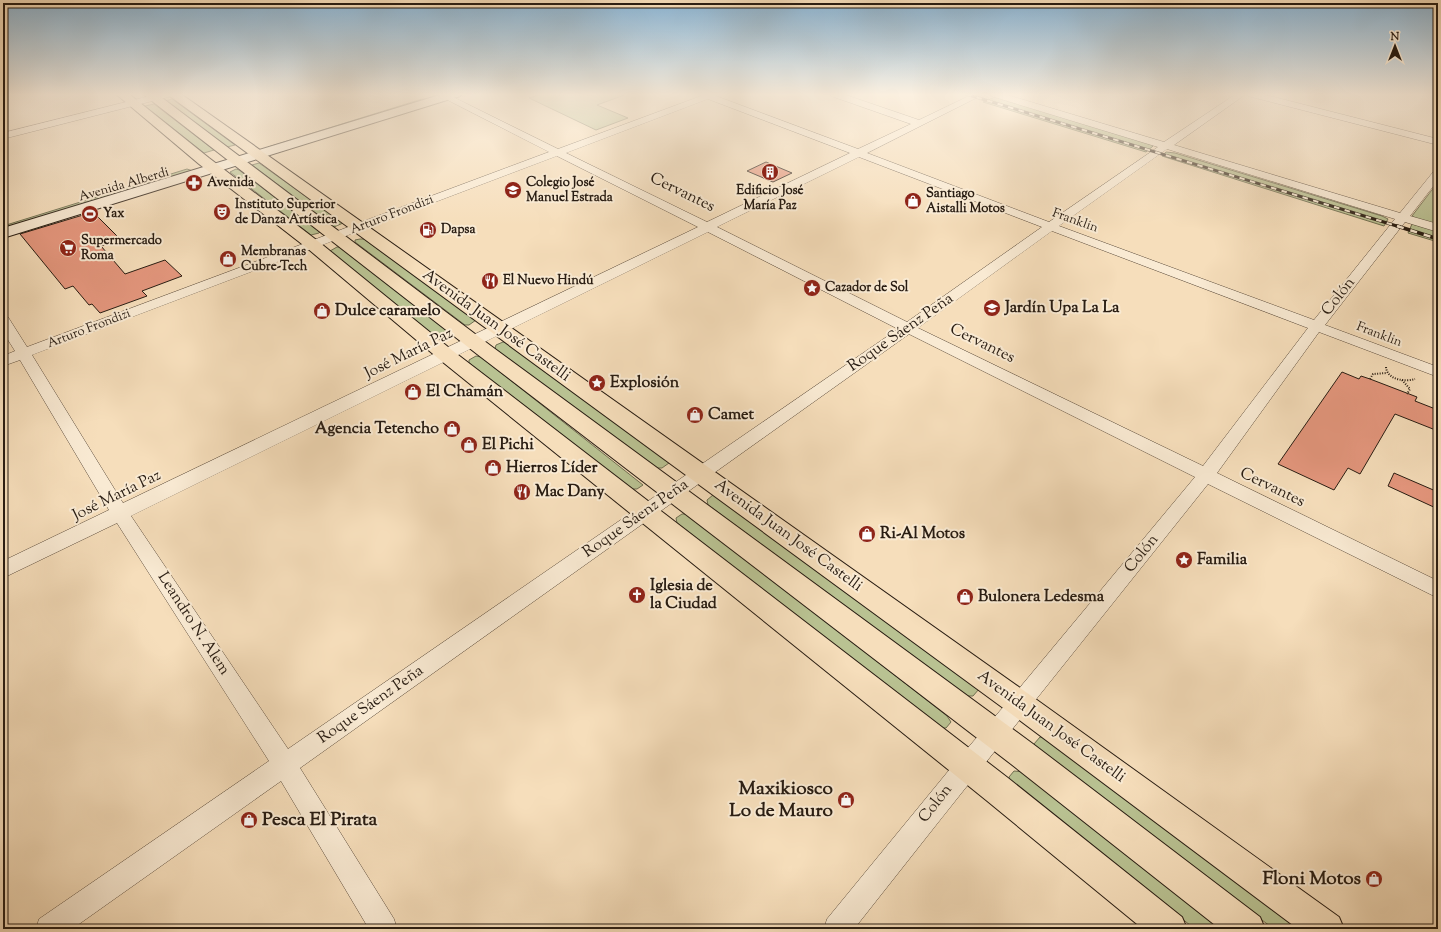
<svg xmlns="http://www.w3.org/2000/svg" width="1441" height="932" viewBox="0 0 1441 932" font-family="'Sorts Mill Goudy',serif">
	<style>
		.green { fill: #b9c292; stroke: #706f52 }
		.building { fill: #e5977e; stroke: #281c12 }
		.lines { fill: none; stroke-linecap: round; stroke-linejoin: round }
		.lane-casing { stroke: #5c4c3c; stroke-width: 1 }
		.street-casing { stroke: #5c4c3c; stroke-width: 1 }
		.secondary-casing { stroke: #281c12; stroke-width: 2 }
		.primary-casing { stroke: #281c12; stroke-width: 2 }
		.path { stroke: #281c12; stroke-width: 2; stroke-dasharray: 1 1.5; stroke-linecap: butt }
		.lane { fill: #f9ead3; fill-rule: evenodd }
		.street { fill: #f9ead3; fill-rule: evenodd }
		.secondary { fill: #f9ead3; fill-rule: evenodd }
		.primary { fill: #f6debb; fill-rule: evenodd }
		.rail-far1-casing { stroke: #281c12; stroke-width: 3 }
		.rail-casing { stroke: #281c12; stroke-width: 3.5 }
		.rail-far1 { stroke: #f9ead3; stroke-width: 2; stroke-dasharray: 5.5; stroke-linecap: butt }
		.rail { stroke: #f9ead3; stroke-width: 2.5; stroke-dasharray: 7; stroke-linecap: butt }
		.labels { text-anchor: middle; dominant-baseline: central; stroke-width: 4; stroke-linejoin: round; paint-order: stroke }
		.far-poi-label { font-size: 13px; font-weight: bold; fill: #281c12; stroke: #f9ead3; text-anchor: start }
		.far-street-label { font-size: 13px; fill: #281c12; stroke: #f9ead3 }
		.street-label { font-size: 16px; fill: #281c12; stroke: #f9ead3 }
		.poi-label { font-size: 16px; font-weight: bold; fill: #281c12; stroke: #f9ead3; text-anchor: start }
		.near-poi-label { font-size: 19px; font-weight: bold; fill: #281c12; stroke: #f9ead3; text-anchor: end }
	</style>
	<rect width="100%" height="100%" fill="#f6debb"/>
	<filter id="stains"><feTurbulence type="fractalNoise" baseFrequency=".005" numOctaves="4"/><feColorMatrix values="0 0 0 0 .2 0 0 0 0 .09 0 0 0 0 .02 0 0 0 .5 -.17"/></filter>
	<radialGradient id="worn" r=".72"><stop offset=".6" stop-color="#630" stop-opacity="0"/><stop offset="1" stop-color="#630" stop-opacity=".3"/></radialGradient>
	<g class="green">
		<polygon points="542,94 627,94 597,105 628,118 596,130 529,98"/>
		<polygon points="995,97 1150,143 1153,146 1146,152 983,102"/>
		<polygon points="172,99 235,145 227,147 165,101"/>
		<polygon points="422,99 428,100 270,148 268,147"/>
		<polygon points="154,104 214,150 204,153 145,106"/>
		<polygon points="1166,152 1175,153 1382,216 1388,219 1384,226 1162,156"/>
		<polygon points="259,163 343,223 334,227 252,165"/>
		<polygon points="187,169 193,171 6,229 3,226"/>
		<polygon points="236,169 239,170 320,232 319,233 311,235 230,172"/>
		<polygon points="1438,182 1438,225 1419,220 1412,216"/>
		<polygon points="1412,224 1438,231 1438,242 1408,233"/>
		<polygon points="360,239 364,239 476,320 469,325 465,325 355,242 355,240"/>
		<polygon points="337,247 340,247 450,332 451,335 443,339 437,338 330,251"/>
		<polygon points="503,342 507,342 668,460 669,463 662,468 656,468 495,349 496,345"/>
		<polygon points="476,356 481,357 643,485 637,489 632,489 469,363 469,360"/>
		<polygon points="713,495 721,496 979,689 973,696 967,696 708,505 707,500"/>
		<polygon points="682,514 689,514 947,716 951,722 946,728 939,728 677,523 676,518"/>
		<polygon points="1040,737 1049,739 1309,929 1274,929 1038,754 1034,744"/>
		<polygon points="1014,771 1025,772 1227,929 1195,929 1012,785 1009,777"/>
	</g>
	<g class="building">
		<polygon points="766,162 792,173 773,182 747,171"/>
		<polygon points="93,212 121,240 101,246 125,274 165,260 182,276 142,291 147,296 100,313 92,304 89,305 73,286 65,289 20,234"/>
		<polygon points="1342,372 1359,379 1361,376 1370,379 1417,397 1415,401 1438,410 1438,431 1395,414 1360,474 1348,468 1334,490 1278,464"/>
		<polygon points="1394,473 1438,492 1438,509 1388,486"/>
	</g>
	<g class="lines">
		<g class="lane-casing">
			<polygon id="lane" points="3,255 7,255 8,256 3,259"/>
		</g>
		<g class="street-casing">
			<g id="street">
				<polygon points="158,94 173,94 172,96 3,139 3,133"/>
				<path d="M436,94H447L558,149L701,96L700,94H717L716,96L858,149L911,124L831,96L830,94H843L919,120L973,94H984L867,153L1049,222L1158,147L991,96L990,94H1004L1164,142L1236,94H1246L1174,145L1400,213L1434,171L1438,170V180L1410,216L1438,224V232L1405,222L1325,325L1438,367V377L1319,332L1217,473L1438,581V598L1208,484C1090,632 971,780 854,929H824L827,919L959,758L1012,697L1195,477L909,334L300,768L394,919L397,929H369L281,781L72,929H36L39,919L269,761L117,523L3,578V561L109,510L20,360L3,366V356L15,351L3,332V316L8,317L27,347L549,152ZM708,99L850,153L707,222L566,153ZM1167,149L1395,219L1314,320L1059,226ZM557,156L698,227L123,503L32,355ZM859,157L1042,227L907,322L717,227ZM1052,231L1308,328L1203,466L918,328ZM708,232L898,329L288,749L131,516Z"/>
				<polygon points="1247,94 1262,94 1438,139 1438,145 1248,96"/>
			</g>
		</g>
		<g class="secondary-casing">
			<polygon id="secondary" points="443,94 462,94 460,96 3,238 3,228"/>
		</g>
		<g class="primary-casing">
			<g id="primary">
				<polygon points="116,94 129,94 209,158 319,242 453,351 1008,778 1182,917 1187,929 1143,929 986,800 439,359 307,248 199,164"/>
				<polygon points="143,94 157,94 491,346 1033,744 1260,917 1265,929 1220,929 1011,764 477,354"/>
				<polygon points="167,94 181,94 1030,695 1339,917 1344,929 1298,929 1010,713"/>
			</g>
		</g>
		<g class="path">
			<path d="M1386,367C1387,380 1405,382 1415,379"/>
			<polyline points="1370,379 1373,374 1387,373"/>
			<polyline points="1402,380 1410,389 1407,394"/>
		</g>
		<use href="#lane" class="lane"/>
		<use href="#street" class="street"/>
		<use href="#secondary" class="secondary"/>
		<use href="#primary" class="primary"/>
		<g class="rail-far1-casing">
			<polyline id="rail-far1" points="966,94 1400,227"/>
		</g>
		<g class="rail-casing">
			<polyline id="rail" points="1397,226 1438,239"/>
		</g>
		<use href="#rail-far1" class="rail-far1"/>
		<use href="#rail" class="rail"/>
	</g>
	<linearGradient id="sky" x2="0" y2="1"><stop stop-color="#8bb6d6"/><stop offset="0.42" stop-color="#fbf0e0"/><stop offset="1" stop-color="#fbf0e0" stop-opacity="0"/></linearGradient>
	<rect width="1441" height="225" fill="url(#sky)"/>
	<defs>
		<g id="building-disc" transform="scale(0.9)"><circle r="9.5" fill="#8f2418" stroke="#f9ead3"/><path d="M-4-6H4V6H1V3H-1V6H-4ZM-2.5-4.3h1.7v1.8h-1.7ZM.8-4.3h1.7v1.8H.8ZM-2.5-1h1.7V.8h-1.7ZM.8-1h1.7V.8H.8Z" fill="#fff"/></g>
		<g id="pharmacy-disc" transform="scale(0.9)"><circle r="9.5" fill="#8f2418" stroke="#f9ead3"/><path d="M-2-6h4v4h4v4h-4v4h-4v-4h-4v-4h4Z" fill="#fff"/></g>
		<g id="school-disc" transform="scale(0.9)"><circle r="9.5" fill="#8f2418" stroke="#f9ead3"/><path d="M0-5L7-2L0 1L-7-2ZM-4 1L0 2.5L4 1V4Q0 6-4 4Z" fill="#fff"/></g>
		<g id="shop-disc" transform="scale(0.9)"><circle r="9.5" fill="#8f2418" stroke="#f9ead3"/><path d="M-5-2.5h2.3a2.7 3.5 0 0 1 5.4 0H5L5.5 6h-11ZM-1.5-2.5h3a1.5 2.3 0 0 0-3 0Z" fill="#fff"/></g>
		<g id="theatre-disc" transform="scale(0.9)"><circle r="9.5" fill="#8f2418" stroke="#f9ead3"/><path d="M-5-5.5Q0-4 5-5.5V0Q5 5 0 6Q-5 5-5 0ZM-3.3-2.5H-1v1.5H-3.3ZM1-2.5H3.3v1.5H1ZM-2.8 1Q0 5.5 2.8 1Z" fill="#fff"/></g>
		<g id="stadium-disc" transform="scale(0.9)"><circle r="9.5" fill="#8f2418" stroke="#f9ead3"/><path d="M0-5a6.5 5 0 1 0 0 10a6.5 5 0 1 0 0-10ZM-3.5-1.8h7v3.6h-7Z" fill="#fff"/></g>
		<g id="fuel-disc" transform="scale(0.9)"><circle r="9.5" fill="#8f2418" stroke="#f9ead3"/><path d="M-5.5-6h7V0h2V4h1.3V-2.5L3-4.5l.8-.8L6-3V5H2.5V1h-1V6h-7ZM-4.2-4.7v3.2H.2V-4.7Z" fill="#fff"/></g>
		<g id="supermarket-disc" transform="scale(0.9)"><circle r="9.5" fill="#8f2418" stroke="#f9ead3"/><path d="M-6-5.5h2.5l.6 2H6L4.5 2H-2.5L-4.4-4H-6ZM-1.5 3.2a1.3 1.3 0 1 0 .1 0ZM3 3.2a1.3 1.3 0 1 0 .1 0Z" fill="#fff"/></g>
		<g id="restaurant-disc" transform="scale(0.9)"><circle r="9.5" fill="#8f2418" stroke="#f9ead3"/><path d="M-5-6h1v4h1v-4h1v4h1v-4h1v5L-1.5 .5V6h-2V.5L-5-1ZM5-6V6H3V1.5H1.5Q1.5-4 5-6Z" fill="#fff"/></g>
		<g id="sight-disc" transform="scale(0.9)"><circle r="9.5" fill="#8f2418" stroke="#f9ead3"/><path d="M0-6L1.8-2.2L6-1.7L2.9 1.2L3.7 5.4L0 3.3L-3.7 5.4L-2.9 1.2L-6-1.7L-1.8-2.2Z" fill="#fff"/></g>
		<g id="church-disc" transform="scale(0.9)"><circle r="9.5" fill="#8f2418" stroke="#f9ead3"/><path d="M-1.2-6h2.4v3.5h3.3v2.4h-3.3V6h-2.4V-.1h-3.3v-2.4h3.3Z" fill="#fff"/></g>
	</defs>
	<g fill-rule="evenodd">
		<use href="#building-disc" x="770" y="172"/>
		<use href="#pharmacy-disc" x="194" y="183"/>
		<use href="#school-disc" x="513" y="190"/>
		<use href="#shop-disc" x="913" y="201"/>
		<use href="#theatre-disc" x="222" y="212"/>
		<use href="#stadium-disc" x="90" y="214"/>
		<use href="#fuel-disc" x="428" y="230"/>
		<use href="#supermarket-disc" x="68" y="248"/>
		<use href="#shop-disc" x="228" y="259"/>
		<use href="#restaurant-disc" x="490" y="281"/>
		<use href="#sight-disc" x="812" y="288"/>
		<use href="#school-disc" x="992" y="308"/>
		<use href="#shop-disc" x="322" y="311"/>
		<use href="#sight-disc" x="597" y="383"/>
		<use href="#shop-disc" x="413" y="392"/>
		<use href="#shop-disc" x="695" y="415"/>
		<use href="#shop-disc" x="452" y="429"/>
		<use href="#shop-disc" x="469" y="445"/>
		<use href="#shop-disc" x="493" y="468"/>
		<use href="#restaurant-disc" x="522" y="492"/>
		<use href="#shop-disc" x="867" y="534"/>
		<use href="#sight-disc" x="1184" y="560"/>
		<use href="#church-disc" x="637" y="595"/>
		<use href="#shop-disc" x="965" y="597"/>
		<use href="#shop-disc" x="846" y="800"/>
		<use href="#shop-disc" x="249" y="820"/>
		<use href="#shop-disc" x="1374" y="879"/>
	</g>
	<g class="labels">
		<g class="far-poi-label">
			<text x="207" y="183">Avenida</text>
			<text x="526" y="183">Colegio José<tspan x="526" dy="15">Manuel Estrada</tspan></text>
			<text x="770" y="191" text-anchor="middle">Edificio José<tspan x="770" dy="15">María Paz</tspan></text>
			<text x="926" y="194">Santiago<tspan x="926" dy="15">Aistalli Motos</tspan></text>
			<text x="235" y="205">Instituto Superior<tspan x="235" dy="15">de Danza Artística</tspan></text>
			<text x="103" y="214">Yax</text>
			<text x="441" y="230">Dapsa</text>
			<text x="81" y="241">Supermercado<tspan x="81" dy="15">Roma</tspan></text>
			<text x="241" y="252">Membranas<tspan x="241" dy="15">Cubre-Tech</tspan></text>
			<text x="503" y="281">El Nuevo Hindú</text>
			<text x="825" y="288">Cazador de Sol</text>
		</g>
		<g class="far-street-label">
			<text transform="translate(124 185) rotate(-16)">Avenida Alberdi</text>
			<text transform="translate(392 215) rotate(-21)">Arturo Frondizi</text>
			<text transform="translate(1075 221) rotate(20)">Franklin</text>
			<text transform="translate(89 329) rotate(-21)">Arturo Frondizi</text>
			<text transform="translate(1379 335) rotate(21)">Franklin</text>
		</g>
		<g class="street-label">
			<text transform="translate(682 193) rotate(26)">Cervantes</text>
			<text transform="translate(1339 297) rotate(-52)">Colón</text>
			<text transform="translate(496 326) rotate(36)">Avenida Juan José Castelli</text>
			<text transform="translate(901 333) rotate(-35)">Roque Sáenz Peña</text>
			<text transform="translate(982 344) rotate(26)">Cervantes</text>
			<text transform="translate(409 354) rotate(-26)">José María Paz</text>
			<text transform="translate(1272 488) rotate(26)">Cervantes</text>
			<text transform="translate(117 496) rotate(-26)">José María Paz</text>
			<text transform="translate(636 519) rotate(-35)">Roque Sáenz Peña</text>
			<text transform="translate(788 536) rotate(36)">Avenida Juan José Castelli</text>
			<text transform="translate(1142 554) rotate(-51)">Colón</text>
			<text transform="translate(193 624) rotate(57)">Leandro N. Alem</text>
			<text transform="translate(371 705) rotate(-35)">Roque Sáenz Peña</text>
			<text transform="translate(1051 727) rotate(36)">Avenida Juan José Castelli</text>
			<text transform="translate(936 804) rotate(-52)">Colón</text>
		</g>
		<g class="poi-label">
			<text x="1005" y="308">Jardín Upa La La</text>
			<text x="335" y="311">Dulce caramelo</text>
			<text x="610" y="383">Explosión</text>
			<text x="426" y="392">El Chamán</text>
			<text x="708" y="415">Camet</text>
			<text x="439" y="429" text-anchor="end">Agencia Tetencho</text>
			<text x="482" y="445">El Pichi</text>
			<text x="506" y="468">Hierros Líder</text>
			<text x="535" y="492">Mac Dany</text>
			<text x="880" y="534">Ri-Al Motos</text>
			<text x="1197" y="560">Familia</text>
			<text x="650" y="586">Iglesia de<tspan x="650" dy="18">la Ciudad</tspan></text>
			<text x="978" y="597">Bulonera Ledesma</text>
		</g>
		<g class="near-poi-label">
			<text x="833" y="789">Maxikiosco<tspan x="833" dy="22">Lo de Mauro</tspan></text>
			<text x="262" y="820" text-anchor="start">Pesca El Pirata</text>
			<text x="1361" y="879">Floni Motos</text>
		</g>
	</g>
	<rect width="1441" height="932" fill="none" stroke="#f6debb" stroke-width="16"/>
	<rect x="4" y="4" width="1433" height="924" fill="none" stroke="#281c12" stroke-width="2"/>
	<rect x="8" y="8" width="1425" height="916" fill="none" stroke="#281c12"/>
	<g transform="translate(1395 46)" stroke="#f9ead3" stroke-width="3" paint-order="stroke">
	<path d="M0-3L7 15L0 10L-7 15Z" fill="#281c12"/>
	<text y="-6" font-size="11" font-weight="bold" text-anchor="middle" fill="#281c12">N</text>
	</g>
	<rect width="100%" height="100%" filter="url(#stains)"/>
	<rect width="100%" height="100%" fill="url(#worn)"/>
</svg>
